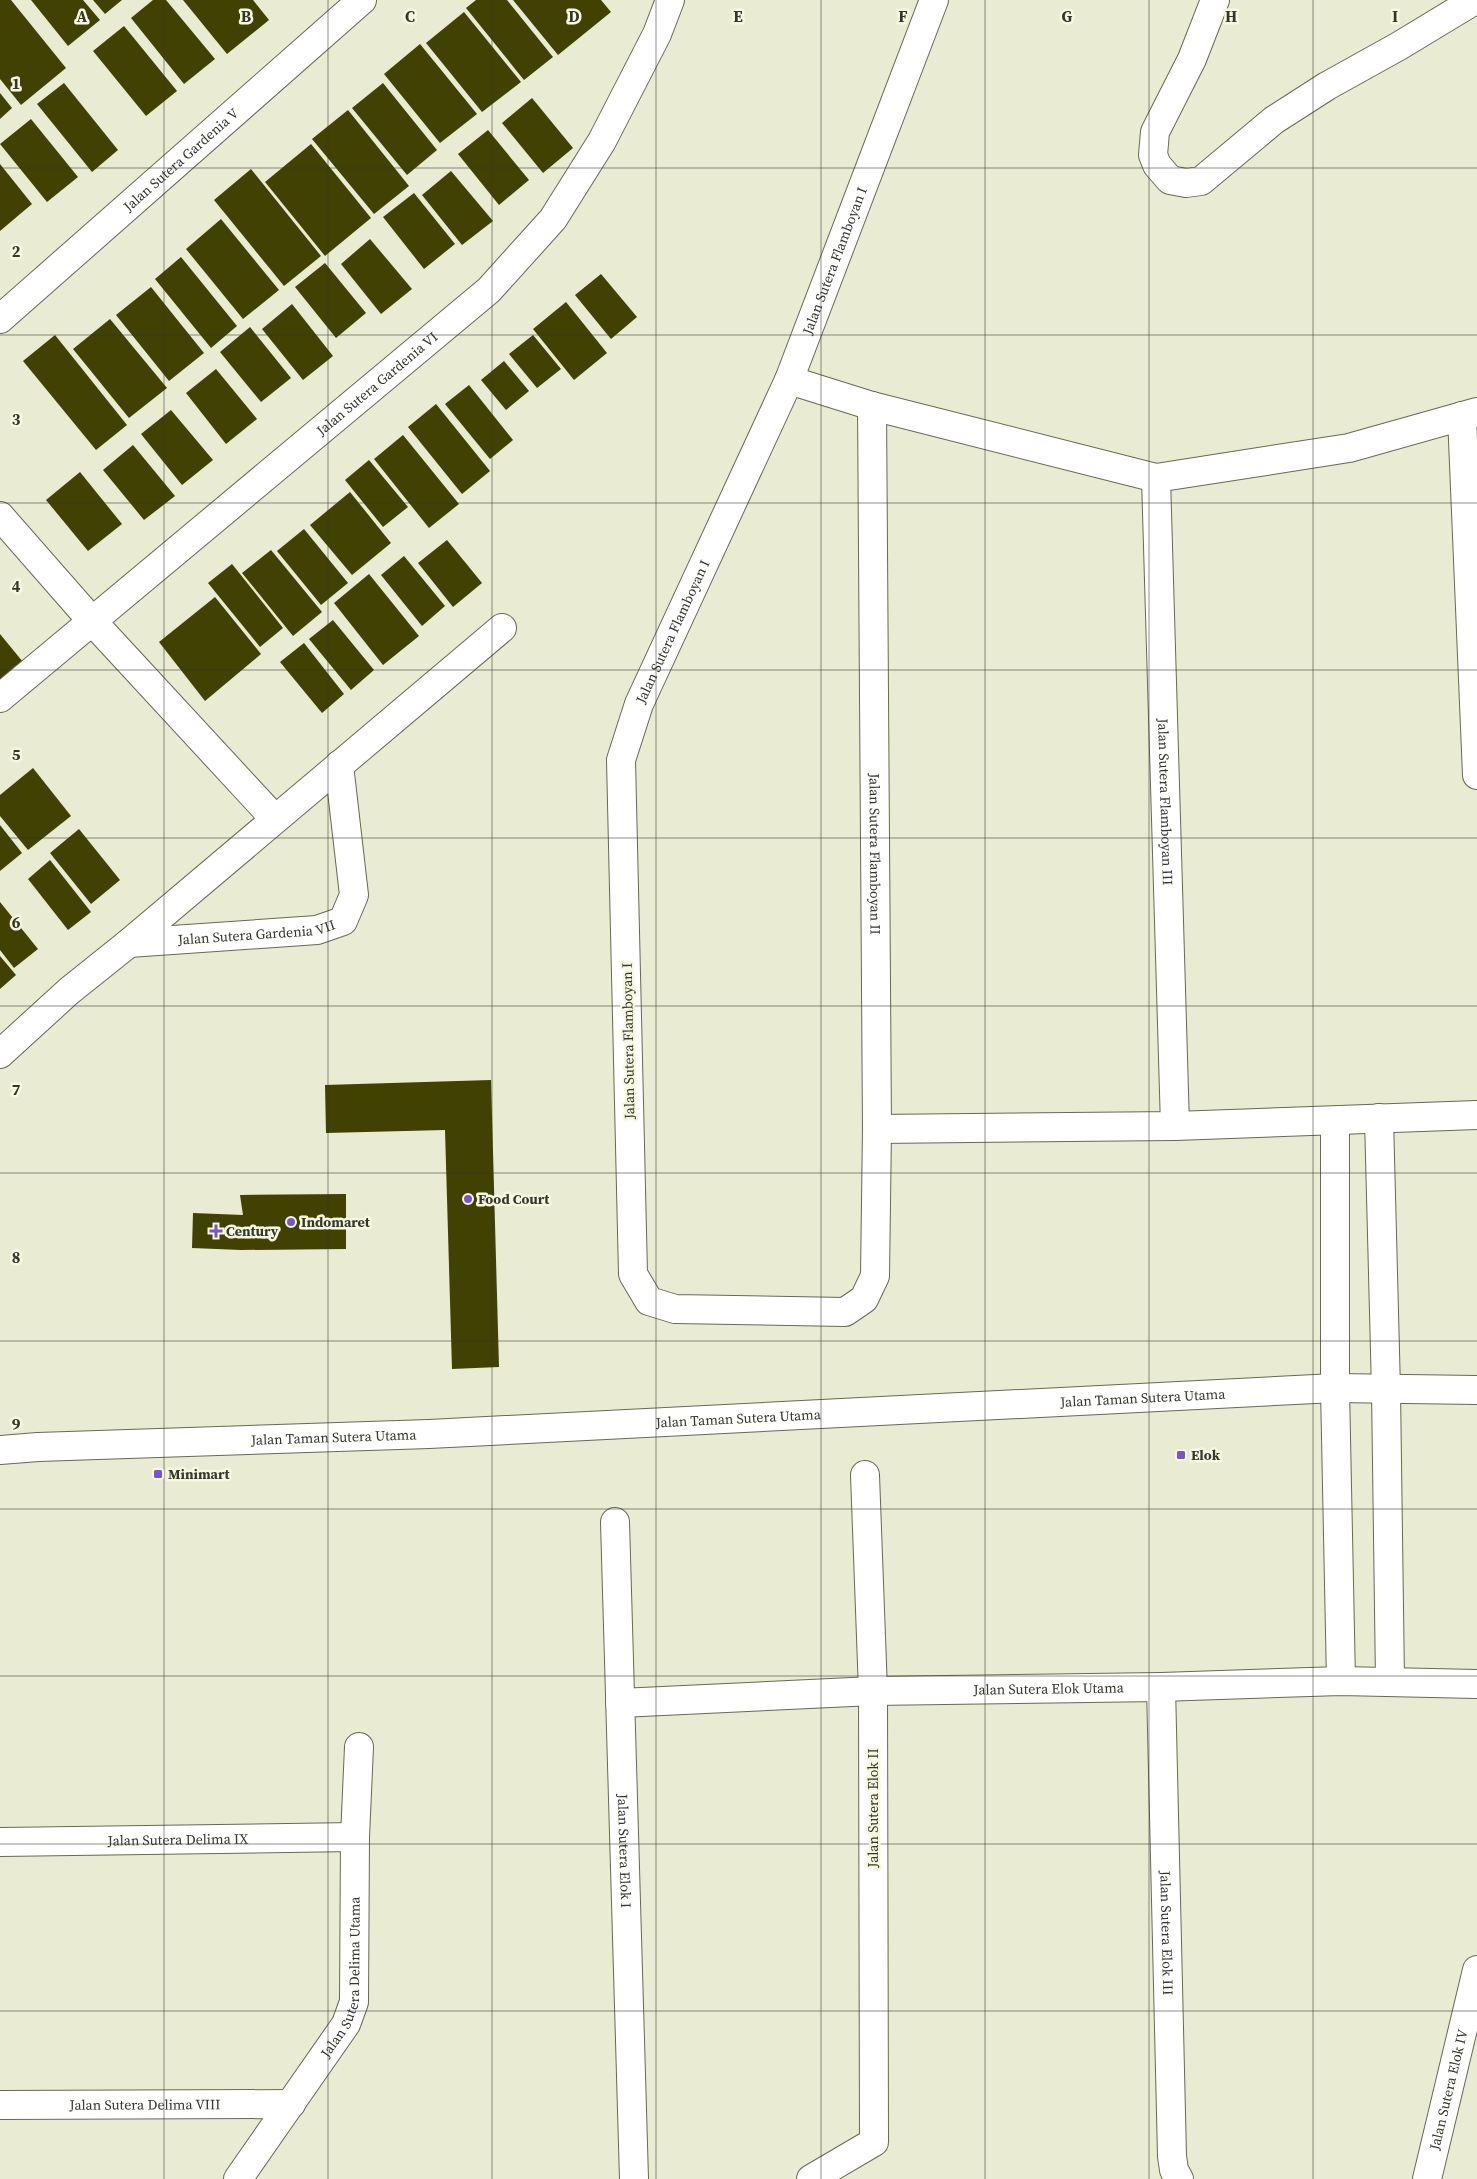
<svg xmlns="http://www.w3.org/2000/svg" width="1477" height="2179" viewBox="0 0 1477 2179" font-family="'Source Serif 4',serif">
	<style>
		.building { fill: #414102 }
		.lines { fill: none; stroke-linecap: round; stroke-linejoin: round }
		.street-casing { stroke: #686954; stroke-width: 30 }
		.street { stroke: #fff; stroke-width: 28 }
		.grid { fill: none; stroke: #35362c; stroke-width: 1; stroke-opacity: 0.55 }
		.poi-dot { fill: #7a54cd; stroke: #f7f8df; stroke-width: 2 }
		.labels { text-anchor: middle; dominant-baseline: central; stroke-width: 5; stroke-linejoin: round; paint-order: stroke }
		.street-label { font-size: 14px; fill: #35362c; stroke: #f7f8df }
		.poi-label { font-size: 14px; font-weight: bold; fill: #35362c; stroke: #f7f8df; text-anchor: start }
		.grid-label { font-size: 16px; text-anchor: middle; font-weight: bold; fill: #35362c; stroke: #f7f8df; stroke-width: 5; stroke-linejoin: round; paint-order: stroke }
	</style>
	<rect width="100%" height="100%" fill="#e9ebd2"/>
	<g class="building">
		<polygon points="0,0 11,0 66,68 21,105 0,79"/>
		<polygon points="31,0 83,0 100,20 68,46"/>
		<polygon points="93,0 122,0 105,14"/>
		<polygon points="153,0 166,0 215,59 184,84 131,18"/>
		<polygon points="183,0 253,0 269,20 227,54"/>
		<polygon points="476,0 507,0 553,57 524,80 466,8"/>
		<polygon points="513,0 601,0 611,12 558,55"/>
		<polygon points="464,12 521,82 482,112 426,43"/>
		<polygon points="124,26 177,91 146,116 93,51"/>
		<polygon points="420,44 477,114 440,143 384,74"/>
		<polygon points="64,83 118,150 92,172 37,104"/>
		<polygon points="383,83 437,150 407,175 352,108"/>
		<polygon points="0,93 12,108 0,119"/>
		<polygon points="532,98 573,148 543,173 502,123"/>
		<polygon points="348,110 409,186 374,214 312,139"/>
		<polygon points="31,119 78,177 47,202 0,144"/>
		<polygon points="488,130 529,180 499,205 458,154"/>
		<polygon points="311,144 371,218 325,256 265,182"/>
		<polygon points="0,164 32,204 0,231"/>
		<polygon points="251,169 321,256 284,286 214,200"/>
		<polygon points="451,171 493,221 462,245 422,195"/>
		<polygon points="414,193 455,244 424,269 383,217"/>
		<polygon points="221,219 279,290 243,319 186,249"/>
		<polygon points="370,239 412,289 381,314 341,264"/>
		<polygon points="181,257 237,326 211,348 155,279"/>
		<polygon points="325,263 366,313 336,338 295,287"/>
		<polygon points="601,274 637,317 611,339 575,295"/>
		<polygon points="151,287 204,353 169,381 116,315"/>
		<polygon points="566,302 607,353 574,380 533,329"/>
		<polygon points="292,304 333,356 303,380 262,329"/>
		<polygon points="110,319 167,388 129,418 73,349"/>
		<polygon points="250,327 291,378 261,402 220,352"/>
		<polygon points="55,335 127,425 96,450 23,361"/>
		<polygon points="533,335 561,369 537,388 509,354"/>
		<polygon points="504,361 529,391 506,410 481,380"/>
		<polygon points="216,369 257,419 226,444 186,393"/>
		<polygon points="469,385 513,440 490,459 445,404"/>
		<polygon points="436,404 490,471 462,494 408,427"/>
		<polygon points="171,410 213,460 182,485 141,434"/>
		<polygon points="403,435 459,504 429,528 374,459"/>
		<polygon points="133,445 175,496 144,520 103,470"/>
		<polygon points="369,460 408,507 383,527 345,480"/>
		<polygon points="80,472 122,524 88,551 46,500"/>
		<polygon points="350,492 391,543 352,575 310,525"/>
		<polygon points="304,529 348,583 321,605 277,551"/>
		<polygon points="447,540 482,583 453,607 418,563"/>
		<polygon points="271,550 322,612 293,636 242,573"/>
		<polygon points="404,556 445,606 422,626 381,575"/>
		<polygon points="232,564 283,628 260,647 208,583"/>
		<polygon points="369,574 419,636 383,665 334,603"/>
		<polygon points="215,597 261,654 205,701 159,642"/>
		<polygon points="333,620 374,670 351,690 309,639"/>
		<polygon points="0,634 23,662 0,681"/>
		<polygon points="304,643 344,694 322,713 280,662"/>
		<polygon points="33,768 71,816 28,850 0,816 0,795"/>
		<polygon points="0,825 22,853 0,871"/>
		<polygon points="79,829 120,880 91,904 50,853"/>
		<polygon points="50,860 91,912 68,930 28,879"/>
		<polygon points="0,902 38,949 14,968 0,950"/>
		<polygon points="0,956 16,975 0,989"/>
		<polygon points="491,1080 499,1367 452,1369 445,1130 326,1133 325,1085"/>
		<polygon points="346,1194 346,1249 241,1250 192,1248 193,1213 243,1215 240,1195"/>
	</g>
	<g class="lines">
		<g class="street-casing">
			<g id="street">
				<polyline points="1215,0 1192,59 1155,132 1153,155 1157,165 1170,180 1186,183 1201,181 1274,120 1327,86 1399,46 1475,0"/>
				<path id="s1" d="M0,319L362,0"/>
				<polyline points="789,380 872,406 1156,478 1349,448 1477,412"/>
				<path id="s2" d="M872,406L877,1129L875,1276L864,1299L845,1312L675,1309L649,1301L633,1274L621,760L639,704L789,380L934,0"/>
				<polyline points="1462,416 1477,775"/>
				<path id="s3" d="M1156,478L1175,1126"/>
				<polyline points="0,516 92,621 274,818"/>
				<path id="s4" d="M0,698L489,290L553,219L602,141L657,34L670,0"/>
				<path id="s5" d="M129,943L317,930L343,921L354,895L339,765"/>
				<polyline points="0,1054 69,991 129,943 502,628"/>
				<polyline points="1379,1118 1386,1390 1390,1681"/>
				<polyline points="1335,1121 1335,1388 1341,1681"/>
				<polyline points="877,1129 1175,1126 1477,1115"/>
				<path id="s6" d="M0,1450L38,1447L429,1434L1335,1388L1477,1390"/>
				<path id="s7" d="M615,1522L634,2179"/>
				<path id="s8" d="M1161,1687L1172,2156L1174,2170L1179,2179"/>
				<path id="s9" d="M620,1703L873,1691L1161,1687L1341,1681L1477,1684"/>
				<path id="s10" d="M0,1842L355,1837"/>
				<path id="s11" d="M0,2105L291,2104"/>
				<path id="s12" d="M238,2179L346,2024L354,2002L355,1837L359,1747"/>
				<polyline points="811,2179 874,2142 873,1691 865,1475"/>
				<path id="s13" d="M1427,2179L1477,1970"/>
			</g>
		</g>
		<use href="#street" class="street"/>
	</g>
	<path class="grid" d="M164,0V2179M328,0V2179M492,0V2179M656,0V2179M821,0V2179M985,0V2179M1149,0V2179M1313,0V2179M0,168H1477M0,335H1477M0,503H1477M0,670H1477M0,838H1477M0,1006H1477M0,1173H1477M0,1341H1477M0,1509H1477M0,1676H1477M0,1844H1477M0,2011H1477"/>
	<g class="poi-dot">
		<circle cx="468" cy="1199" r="5"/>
		<circle cx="291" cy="1222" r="5"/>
		<path d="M213.5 1223.5h5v5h5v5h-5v5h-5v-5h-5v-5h5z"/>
		<rect x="1176" y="1450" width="10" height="10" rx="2.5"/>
		<rect x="153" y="1469" width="10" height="10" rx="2.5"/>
	</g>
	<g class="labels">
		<g class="street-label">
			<text stroke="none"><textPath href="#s1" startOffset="241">Jalan Sutera Gardenia V</textPath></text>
			<text stroke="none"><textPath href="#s2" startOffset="2205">Jalan Sutera Flamboyan I</textPath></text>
			<text stroke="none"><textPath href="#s4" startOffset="491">Jalan Sutera Gardenia VI</textPath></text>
			<text stroke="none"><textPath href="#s2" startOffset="1800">Jalan Sutera Flamboyan I</textPath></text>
			<text stroke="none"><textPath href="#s3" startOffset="324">Jalan Sutera Flamboyan III</textPath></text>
			<text stroke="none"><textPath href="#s2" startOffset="448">Jalan Sutera Flamboyan II</textPath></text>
			<text stroke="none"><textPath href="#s5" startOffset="128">Jalan Sutera Gardenia VII</textPath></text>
			<text transform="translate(628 1041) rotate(-91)">Jalan Sutera Flamboyan I</text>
			<text stroke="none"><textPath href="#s6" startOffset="1144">Jalan Taman Sutera Utama</textPath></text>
			<text stroke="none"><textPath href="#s6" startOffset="739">Jalan Taman Sutera Utama</textPath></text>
			<text stroke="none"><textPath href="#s6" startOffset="334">Jalan Taman Sutera Utama</textPath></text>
			<text stroke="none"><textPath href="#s9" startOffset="429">Jalan Sutera Elok Utama</textPath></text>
			<text transform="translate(873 1808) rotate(-90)">Jalan Sutera Elok II</text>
			<text stroke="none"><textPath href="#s10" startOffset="178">Jalan Sutera Delima IX</textPath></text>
			<text stroke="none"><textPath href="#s7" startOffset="329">Jalan Sutera Elok I</textPath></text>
			<text stroke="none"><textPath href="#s8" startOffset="246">Jalan Sutera Elok III</textPath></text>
			<text stroke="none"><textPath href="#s12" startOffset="234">Jalan Sutera Delima Utama</textPath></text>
			<text stroke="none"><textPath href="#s13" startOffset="92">Jalan Sutera Elok IV</textPath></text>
			<text stroke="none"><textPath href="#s11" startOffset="145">Jalan Sutera Delima VIII</textPath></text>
		</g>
		<g class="poi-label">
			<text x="478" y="1199">Food Court</text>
			<text x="301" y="1222">Indomaret</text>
			<text x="226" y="1231">Century</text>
			<text x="1191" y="1455">Elok</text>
			<text x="168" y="1474">Minimart</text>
		</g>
	</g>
	<g class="grid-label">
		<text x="82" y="22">A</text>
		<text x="246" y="22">B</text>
		<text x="410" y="22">C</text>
		<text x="574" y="22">D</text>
		<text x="738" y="22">E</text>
		<text x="903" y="22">F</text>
		<text x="1067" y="22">G</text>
		<text x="1231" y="22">H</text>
		<text x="1395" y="22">I</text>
		<text x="16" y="89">1</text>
		<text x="16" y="257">2</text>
		<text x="16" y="425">3</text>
		<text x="16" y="592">4</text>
		<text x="16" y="760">5</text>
		<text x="16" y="928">6</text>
		<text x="16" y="1095">7</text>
		<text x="16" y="1263">8</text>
		<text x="16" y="1430">9</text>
	</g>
</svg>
